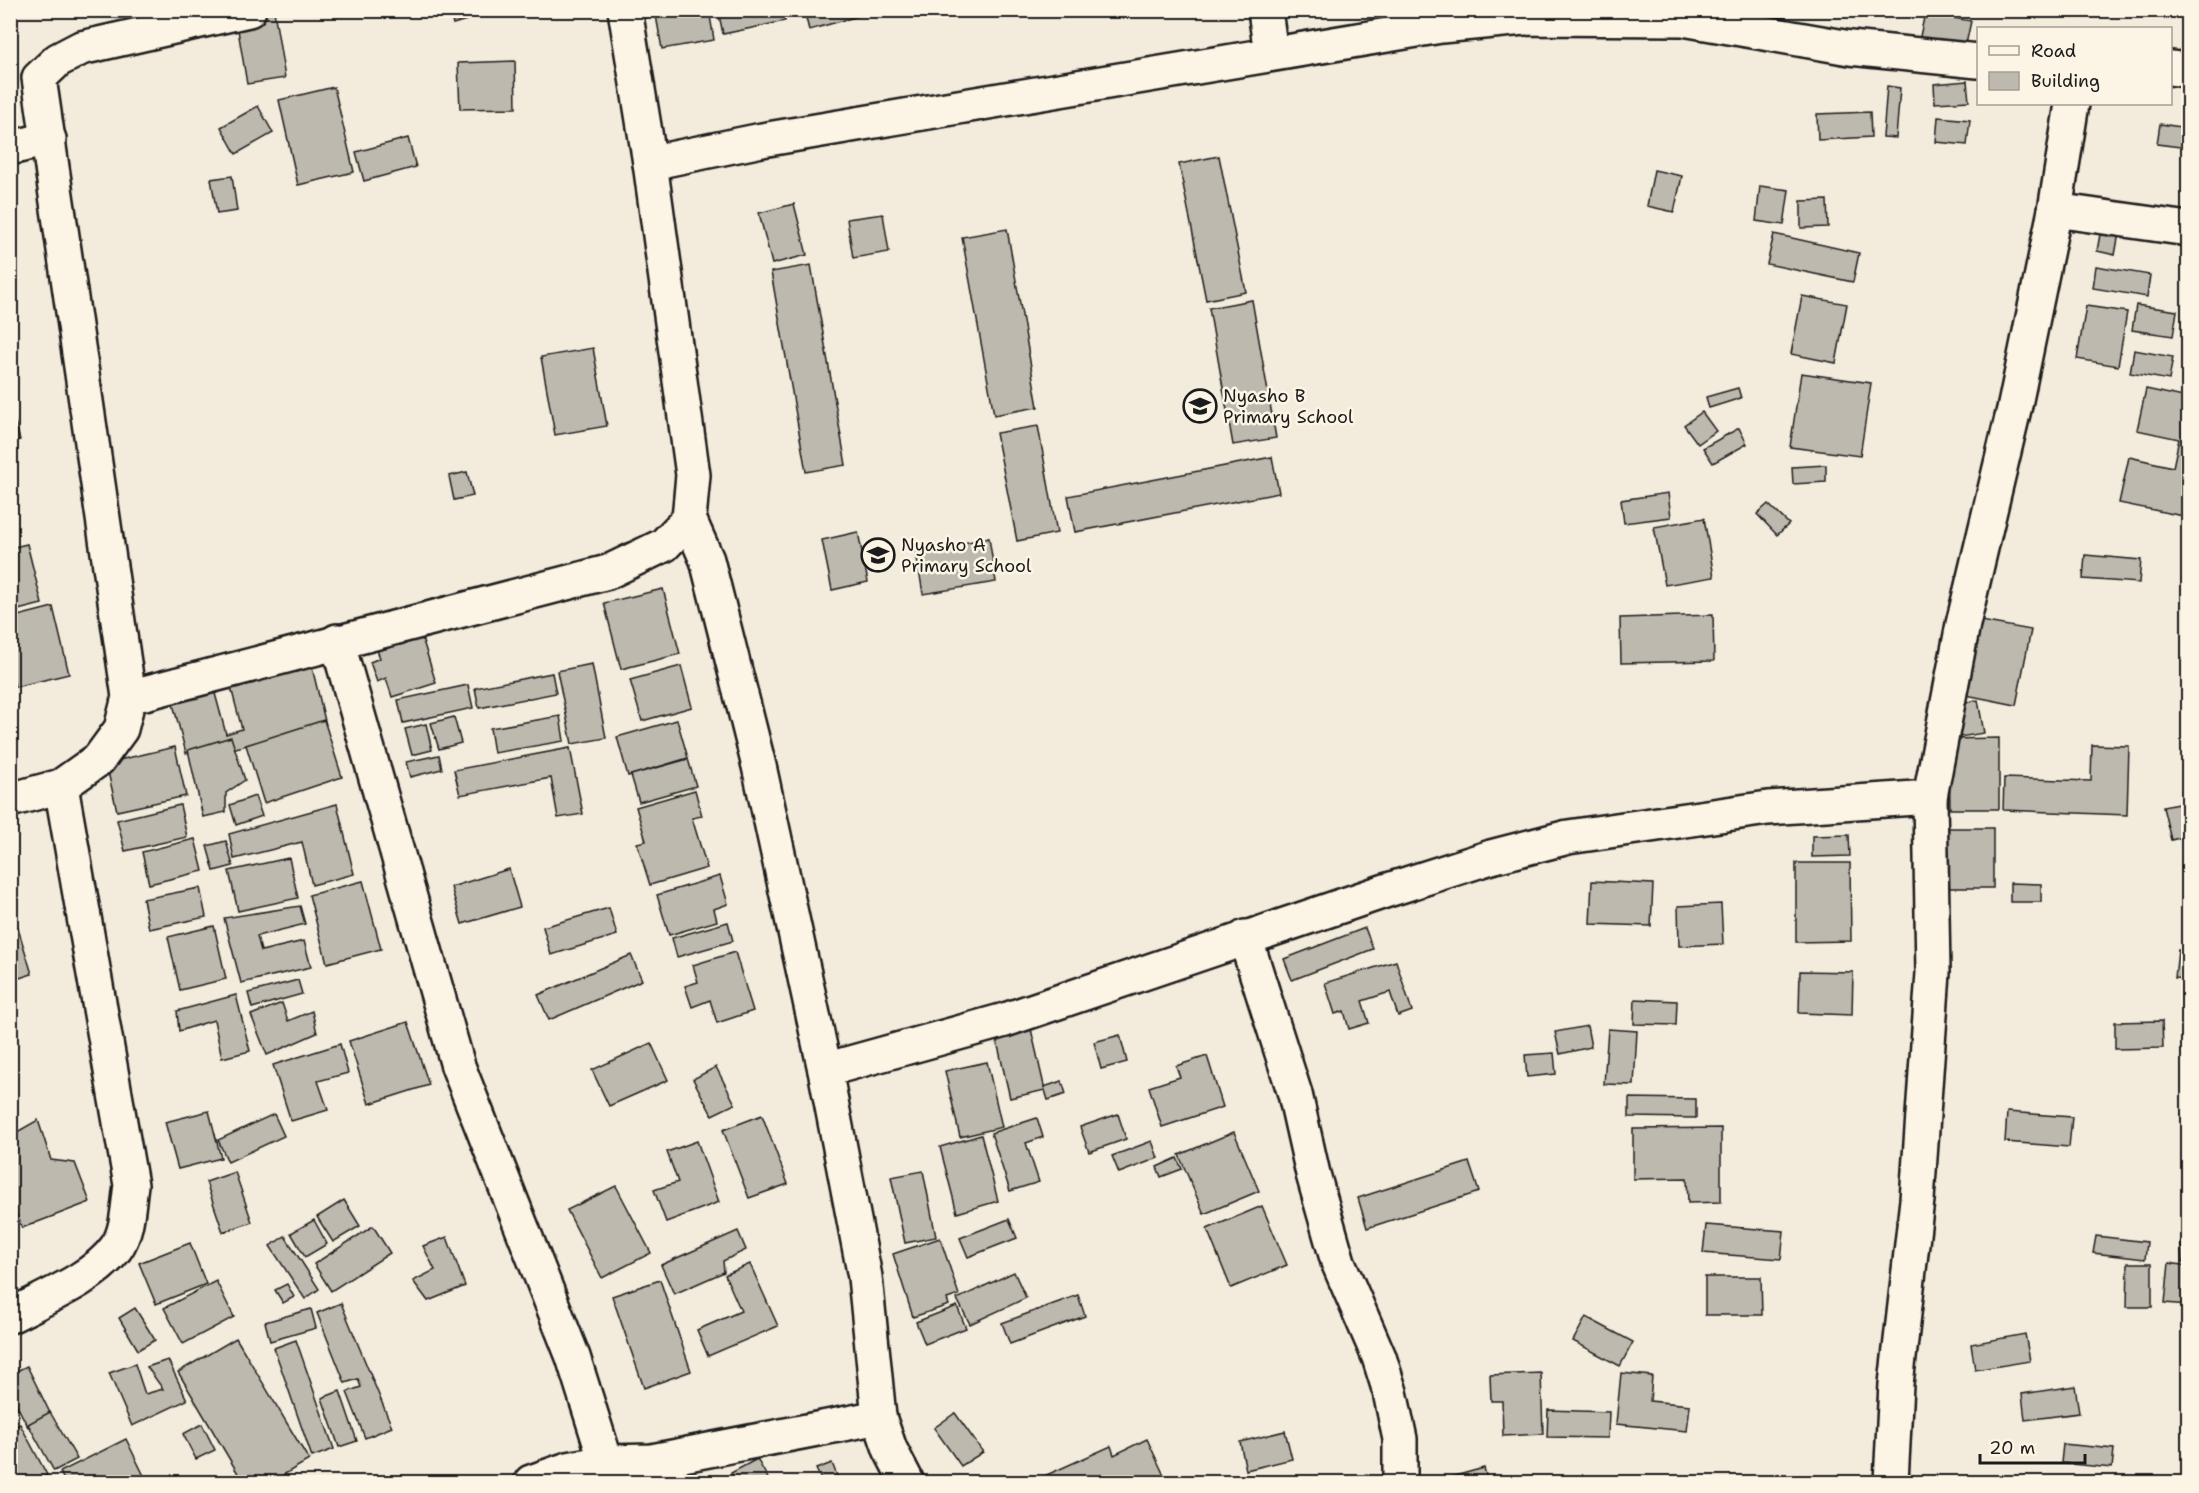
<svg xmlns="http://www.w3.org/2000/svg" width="2199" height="1493" viewBox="0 0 2199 1493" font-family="'Shantell Sans',sans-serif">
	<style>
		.building { fill: #beb9ae; stroke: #1c1c1c; stroke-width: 1.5 }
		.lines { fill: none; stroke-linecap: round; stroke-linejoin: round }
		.street-casing { stroke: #1c1c1c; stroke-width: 38 }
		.street { stroke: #fcf5e5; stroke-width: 33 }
		.labels { text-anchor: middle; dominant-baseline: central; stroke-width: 5; stroke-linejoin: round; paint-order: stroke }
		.poi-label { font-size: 18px; fill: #1c1c1c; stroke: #fcf5e5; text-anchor: start }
	</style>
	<rect width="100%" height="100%" fill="#f3ecdd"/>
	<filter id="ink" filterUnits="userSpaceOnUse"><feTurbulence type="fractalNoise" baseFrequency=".0167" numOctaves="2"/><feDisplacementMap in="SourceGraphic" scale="12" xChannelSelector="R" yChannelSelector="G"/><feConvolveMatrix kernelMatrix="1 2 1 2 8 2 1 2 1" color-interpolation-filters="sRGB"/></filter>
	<g filter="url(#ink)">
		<g class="building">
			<polygon points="449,10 500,10 453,24"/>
			<polygon points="655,10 709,10 714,40 662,49"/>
			<polygon points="718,10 783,10 785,21 723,34"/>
			<polygon points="804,10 861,10 862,15 809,30"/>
			<polygon points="274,11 285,78 247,84 236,18"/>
			<polygon points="1925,13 1971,21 1965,49 1919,41"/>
			<polygon points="515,61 516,108 460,109 458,63"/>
			<polygon points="1967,81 1969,101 1935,103 1934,84"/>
			<polygon points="1887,86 1900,88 1896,138 1883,137"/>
			<polygon points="334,87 354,172 298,185 279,100"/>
			<polygon points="258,106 273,133 236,154 221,127"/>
			<polygon points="1870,112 1871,137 1818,140 1817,114"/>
			<polygon points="1938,117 1970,120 1967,145 1936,142"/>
			<polygon points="2160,124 2188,128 2188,148 2157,144"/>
			<polygon points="408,138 416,167 364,181 356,152"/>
			<polygon points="1219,156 1246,292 1206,300 1179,164"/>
			<polygon points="1654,170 1682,176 1674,212 1647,206"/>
			<polygon points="232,176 237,211 217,214 211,179"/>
			<polygon points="1760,186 1789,190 1784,225 1756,221"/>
			<polygon points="1827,200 1828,227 1801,228 1801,201"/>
			<polygon points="794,204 807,255 772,264 759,213"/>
			<polygon points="883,214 889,252 853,258 847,219"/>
			<polygon points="1007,229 1038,407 994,415 962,237"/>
			<polygon points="2101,229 2119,233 2115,255 2097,251"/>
			<polygon points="1774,234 1859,253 1853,282 1767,264"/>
			<polygon points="811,265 846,465 806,472 771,272"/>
			<polygon points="2096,266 2150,275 2147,297 2093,288"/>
			<polygon points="1802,296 1847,304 1836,363 1791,354"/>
			<polygon points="1252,300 1276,438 1233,445 1209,308"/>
			<polygon points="2136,305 2177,311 2173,336 2132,330"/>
			<polygon points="2086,306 2127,312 2118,366 2077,359"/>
			<polygon points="593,348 607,426 555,435 541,357"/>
			<polygon points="2134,350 2173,357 2169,380 2130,373"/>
			<polygon points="1801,373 1871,383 1860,456 1790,447"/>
			<polygon points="1738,388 1741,398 1709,408 1706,397"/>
			<polygon points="2146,389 2188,398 2188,517 2119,503 2129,457 2173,467 2179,439 2137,430"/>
			<polygon points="10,404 20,440 10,442"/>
			<polygon points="1702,412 1716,431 1698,444 1684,425"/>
			<polygon points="1038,426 1057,533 1017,541 996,433"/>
			<polygon points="1739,428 1747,444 1713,463 1703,448"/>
			<polygon points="1272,457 1279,493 1075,532 1068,496"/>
			<polygon points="1826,465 1826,482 1793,484 1792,467"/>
			<polygon points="467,472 473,496 454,500 449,476"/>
			<polygon points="1668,493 1671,517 1624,523 1621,500"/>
			<polygon points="1768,504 1789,524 1777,535 1757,514"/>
			<polygon points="1704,518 1714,577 1665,585 1654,527"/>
			<polygon points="858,532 868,582 832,590 822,540"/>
			<polygon points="989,538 996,582 923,594 916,552"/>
			<polygon points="27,544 42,604 10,612 10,548"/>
			<polygon points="2085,555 2141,560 2139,583 2083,579"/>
			<polygon points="663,589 680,654 621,669 604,603"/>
			<polygon points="53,607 69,674 15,687 10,668 10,618"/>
			<polygon points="1713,615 1714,661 1621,663 1620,618"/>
			<polygon points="1981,621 2031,630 2016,705 1966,695"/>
			<polygon points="420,631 436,683 392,697 386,678 377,682 370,662 380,658 375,645"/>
			<polygon points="310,659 326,725 216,753 215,745 186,753 168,685 210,675 226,734 242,729 229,680"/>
			<polygon points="592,664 606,738 572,744 557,671"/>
			<polygon points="681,666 692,707 642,721 630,680"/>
			<polygon points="552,673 556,693 479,708 475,688"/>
			<polygon points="468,685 473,708 403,723 398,700"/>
			<polygon points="1978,700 1984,733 1960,737 1954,704"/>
			<polygon points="560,716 564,741 494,753 490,728"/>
			<polygon points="454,717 461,743 439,749 431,723"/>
			<polygon points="324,720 342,777 264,803 246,745"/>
			<polygon points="677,720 688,758 628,776 617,737"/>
			<polygon points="426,724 432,750 412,755 405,729"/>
			<polygon points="231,737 245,780 226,793 226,812 203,817 188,750"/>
			<polygon points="1999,738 1999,809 1950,809 1949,739"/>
			<polygon points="2092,745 2129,746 2127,815 2003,810 2004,778 2091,781"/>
			<polygon points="175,747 186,796 117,811 106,763"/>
			<polygon points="570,748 583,814 558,818 551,778 460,795 454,770"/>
			<polygon points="439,755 442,769 410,777 406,762"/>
			<polygon points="688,759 696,786 639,802 631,775"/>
			<polygon points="695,790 702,816 692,818 707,868 650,885 637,843 646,841 636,807"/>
			<polygon points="255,796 262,816 236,825 230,805"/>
			<polygon points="2188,802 2188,836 2171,840 2163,807"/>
			<polygon points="337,804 354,874 312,885 302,842 234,859 229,834"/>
			<polygon points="180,805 187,837 125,851 117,820"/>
			<rect x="1947" y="828" width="46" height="60"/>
			<polygon points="1849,835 1850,856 1812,857 1812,836"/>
			<polygon points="195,839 203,871 149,884 142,852"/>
			<polygon points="226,841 233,866 214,871 207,846"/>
			<polygon points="289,858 298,898 238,911 229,871"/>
			<polygon points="1796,863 1850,863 1851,941 1796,942"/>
			<polygon points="509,869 520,907 462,924 451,887"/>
			<polygon points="720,876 728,904 714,909 717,921 669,935 657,895"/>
			<polygon points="363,881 381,949 327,963 309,895"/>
			<polygon points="1592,881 1653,884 1651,926 1590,924"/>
			<polygon points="2010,883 2041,884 2041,902 2010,902"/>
			<polygon points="200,888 206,917 149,929 143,899"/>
			<polygon points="1721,904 1723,944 1679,946 1678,906"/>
			<polygon points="300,906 305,924 257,936 261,951 304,941 311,967 241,983 224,918"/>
			<polygon points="609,908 617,935 551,955 543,927"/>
			<polygon points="12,909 32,974 10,981 10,910"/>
			<polygon points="728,922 733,941 677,957 672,938"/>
			<polygon points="214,926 226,979 180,990 168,937"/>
			<polygon points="1365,928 1373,949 1292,980 1284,959"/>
			<polygon points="2178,950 2188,952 2188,979 2175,978"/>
			<polygon points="735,952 753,1011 717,1023 710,1000 692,1007 685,986 698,982 693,965"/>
			<polygon points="631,955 642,980 549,1020 538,995"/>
			<polygon points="1396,961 1412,1011 1398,1016 1390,992 1362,1001 1369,1023 1349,1029 1344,1011 1335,1014 1325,983"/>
			<polygon points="1800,971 1853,972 1852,1015 1799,1013"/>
			<polygon points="298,980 302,994 252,1008 248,993"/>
			<polygon points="236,995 250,1051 222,1058 214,1020 179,1031 177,1011"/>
			<polygon points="1635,999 1677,1001 1676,1025 1634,1024"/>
			<polygon points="282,1003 288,1021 312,1011 317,1033 267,1055 251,1015"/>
			<polygon points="2162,1021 2163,1048 2115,1049 2115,1022"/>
			<polygon points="408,1022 429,1085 369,1104 349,1041"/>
			<polygon points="1587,1026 1591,1047 1560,1054 1555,1032"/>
			<polygon points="1031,1029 1045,1090 1010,1098 996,1037"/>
			<polygon points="1608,1029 1637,1031 1634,1085 1604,1084"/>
			<polygon points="1120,1035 1127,1062 1101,1069 1094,1042"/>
			<polygon points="651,1043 668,1080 609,1106 592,1070"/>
			<polygon points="340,1044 348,1073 318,1081 328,1110 291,1121 273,1065"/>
			<polygon points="1554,1053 1556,1074 1527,1077 1525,1055"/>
			<polygon points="1207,1056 1223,1107 1162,1127 1149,1087 1180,1077 1176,1066"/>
			<polygon points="987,1062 1002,1127 960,1137 945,1071"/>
			<polygon points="716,1067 735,1104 712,1115 693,1079"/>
			<polygon points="1062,1081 1066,1094 1048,1100 1044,1087"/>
			<polygon points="1629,1098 1696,1099 1696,1118 1629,1117"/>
			<polygon points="209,1111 221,1158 178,1169 165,1122"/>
			<polygon points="2007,1112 2072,1117 2069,1147 2005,1142"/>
			<polygon points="274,1114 284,1136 228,1162 218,1140"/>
			<polygon points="1118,1114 1126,1139 1089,1152 1080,1127"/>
			<polygon points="762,1115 788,1184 749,1198 723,1130"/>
			<polygon points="1037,1118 1043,1137 1026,1143 1039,1182 1010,1191 991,1133"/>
			<polygon points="38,1120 51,1160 75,1163 90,1202 22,1228 10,1198 10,1136"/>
			<polygon points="1721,1128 1721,1202 1688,1203 1687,1178 1633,1179 1633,1129"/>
			<polygon points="1234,1132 1259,1191 1204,1214 1179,1155"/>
			<polygon points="981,1135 998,1201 957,1213 940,1147"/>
			<polygon points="697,1141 719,1202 666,1222 654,1190 678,1182 667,1152"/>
			<polygon points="1152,1141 1158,1158 1119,1173 1112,1156"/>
			<polygon points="1177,1158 1182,1169 1161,1177 1157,1167"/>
			<polygon points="1469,1162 1479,1192 1367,1228 1358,1198"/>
			<polygon points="923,1171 936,1237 905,1243 891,1177"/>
			<polygon points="235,1172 252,1222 223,1232 206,1182"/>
			<polygon points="616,1186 651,1253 602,1278 567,1210"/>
			<polygon points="344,1200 360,1226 333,1242 317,1217"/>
			<polygon points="1262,1206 1287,1265 1231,1288 1207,1229"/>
			<polygon points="1009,1219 1017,1238 968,1257 960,1238"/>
			<polygon points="314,1220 327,1244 305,1257 291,1233"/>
			<polygon points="1706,1225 1784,1231 1781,1259 1703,1253"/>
			<polygon points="373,1226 390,1253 331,1291 314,1264"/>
			<polygon points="738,1231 746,1250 723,1261 724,1272 674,1294 661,1265"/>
			<polygon points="285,1236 319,1289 305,1299 270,1246"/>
			<polygon points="2096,1236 2147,1242 2145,1259 2093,1253"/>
			<polygon points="447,1237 465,1286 428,1301 413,1281 435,1270 423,1246"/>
			<polygon points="940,1238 959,1295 947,1299 949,1305 913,1317 893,1254"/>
			<polygon points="2188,1241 2188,1261 2182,1262 2181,1242"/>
			<polygon points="190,1243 206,1284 156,1304 139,1263"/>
			<polygon points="2128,1263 2152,1263 2152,1307 2127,1307"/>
			<polygon points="2169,1263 2188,1266 2188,1305 2165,1303"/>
			<polygon points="750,1264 778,1326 708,1356 697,1330 741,1311 725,1275"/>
			<polygon points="1014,1272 1026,1298 970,1324 957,1299"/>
			<polygon points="1705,1277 1761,1277 1762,1315 1705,1315"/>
			<polygon points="660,1280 691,1371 644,1388 612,1296"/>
			<polygon points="216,1281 234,1317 183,1344 164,1308"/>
			<polygon points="287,1284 294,1297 283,1303 275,1290"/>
			<polygon points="1078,1295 1085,1316 1010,1344 1002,1323"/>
			<polygon points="341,1303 392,1427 365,1438 347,1392 361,1387 358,1379 345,1383 317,1313"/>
			<polygon points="957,1306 966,1328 925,1344 916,1322"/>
			<polygon points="135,1308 155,1340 138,1350 119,1318"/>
			<polygon points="311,1309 316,1328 270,1341 265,1322"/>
			<polygon points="1586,1317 1633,1342 1620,1366 1573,1341"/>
			<polygon points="2025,1334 2030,1361 1975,1370 1971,1344"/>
			<polygon points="236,1338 309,1460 271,1482 243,1482 178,1372"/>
			<polygon points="296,1340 334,1449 312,1457 274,1348"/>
			<polygon points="168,1360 187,1400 132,1426 109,1373 135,1364 145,1394 163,1389 147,1367"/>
			<polygon points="27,1366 51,1415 28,1427 10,1392 10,1374"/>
			<polygon points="1541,1373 1543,1434 1503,1436 1502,1401 1491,1401 1490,1375"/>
			<polygon points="1621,1373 1652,1376 1650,1401 1690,1405 1687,1431 1616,1424"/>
			<polygon points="2075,1386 2079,1413 2025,1420 2022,1394"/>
			<polygon points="340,1391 357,1441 339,1447 322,1398"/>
			<polygon points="1548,1410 1609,1412 1608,1438 1547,1437"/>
			<polygon points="50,1412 77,1459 54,1471 28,1424"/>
			<polygon points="955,1413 983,1452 961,1466 934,1428"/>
			<polygon points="20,1424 47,1475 33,1482 10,1482 10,1464 15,1462 10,1453 10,1429"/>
			<polygon points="202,1424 215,1450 196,1459 183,1434"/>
			<polygon points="1285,1431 1292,1459 1246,1470 1240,1442"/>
			<polygon points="126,1439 147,1482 121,1480 65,1482 60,1472"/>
			<polygon points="1147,1439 1167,1482 1031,1482 1111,1446 1114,1455"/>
			<polygon points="2063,1444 2114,1449 2112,1468 2061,1463"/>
			<polygon points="757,1459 770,1482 737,1482 731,1473"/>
			<polygon points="832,1463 839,1481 822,1482 816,1469"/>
			<polygon points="1484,1468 1488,1482 1433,1482"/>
		</g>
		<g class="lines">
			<g class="street-casing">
				<g id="street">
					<polyline points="1265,10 1271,54"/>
					<polyline points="2170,68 2188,70"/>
					<polyline points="10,148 49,139"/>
					<polyline points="650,163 762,140 1441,26 1524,18 1683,19 1850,48 1978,61"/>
					<polyline points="2055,210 2188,229"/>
					<polyline points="689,519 707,560 759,766 825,1070 865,1277 879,1417 890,1449 907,1482"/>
					<polyline points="337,641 458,1066 573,1357 606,1462 618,1482"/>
					<polyline points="129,697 608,572 664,545 689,519 693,475 650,163 625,10"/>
					<polyline points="10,800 61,786 99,759 121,729 129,697 39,78 58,60 81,48 249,10"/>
					<polyline points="1245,937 1295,1094 1313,1174 1338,1262 1379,1357 1390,1392 1400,1439 1400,1482"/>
					<polyline points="825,1070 1005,1020 1388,890 1491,857 1568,837 1768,808 1930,797"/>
					<path d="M10,1316C42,1299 95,1278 116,1248C128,1232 128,1204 131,1185L61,786"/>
					<polyline points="531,1482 568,1469 606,1462 652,1461 879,1417"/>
					<polyline points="1891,1482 1896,1384 1917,1200 1933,973 1930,797 1963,624 2015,405 2055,210 2072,104"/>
				</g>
			</g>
			<use href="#street" class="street"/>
		</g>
	</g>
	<defs>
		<g id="school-ring" transform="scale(1.725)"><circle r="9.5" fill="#fcf5e5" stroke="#1c1c1c" stroke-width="1.5"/><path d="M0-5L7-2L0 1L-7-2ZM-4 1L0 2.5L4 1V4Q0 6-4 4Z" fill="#1c1c1c"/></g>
	</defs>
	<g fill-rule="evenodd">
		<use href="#school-ring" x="1200" y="406"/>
		<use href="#school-ring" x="878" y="555"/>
	</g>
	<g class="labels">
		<g class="poi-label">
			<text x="1223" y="396">Nyasho B<tspan x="1223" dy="21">Primary School</tspan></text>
			<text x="901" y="545">Nyasho A<tspan x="901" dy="21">Primary School</tspan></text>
		</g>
	</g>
	<rect width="2199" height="1493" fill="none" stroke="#fcf5e5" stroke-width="36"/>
	<rect x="18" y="18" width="2163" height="1457" fill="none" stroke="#1c1c1c" stroke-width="2" filter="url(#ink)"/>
	<rect x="1977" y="27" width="195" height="78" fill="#fcf5e5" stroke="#a29e95" stroke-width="1.5"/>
	<rect x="1989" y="46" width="30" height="9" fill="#fcf5e5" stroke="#a29e95" stroke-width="1.5"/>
	<text x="2031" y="57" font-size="18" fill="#1c1c1c">Road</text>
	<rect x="1989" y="72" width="30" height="18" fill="#beb9ae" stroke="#a29e95" stroke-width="1.5"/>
	<text x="2031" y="87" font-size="18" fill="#1c1c1c">Building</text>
	<path d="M1980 1454v9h105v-9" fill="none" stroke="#1c1c1c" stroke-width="3"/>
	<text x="1989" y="1454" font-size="18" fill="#1c1c1c" stroke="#fcf5e5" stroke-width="4.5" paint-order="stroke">20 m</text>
</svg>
